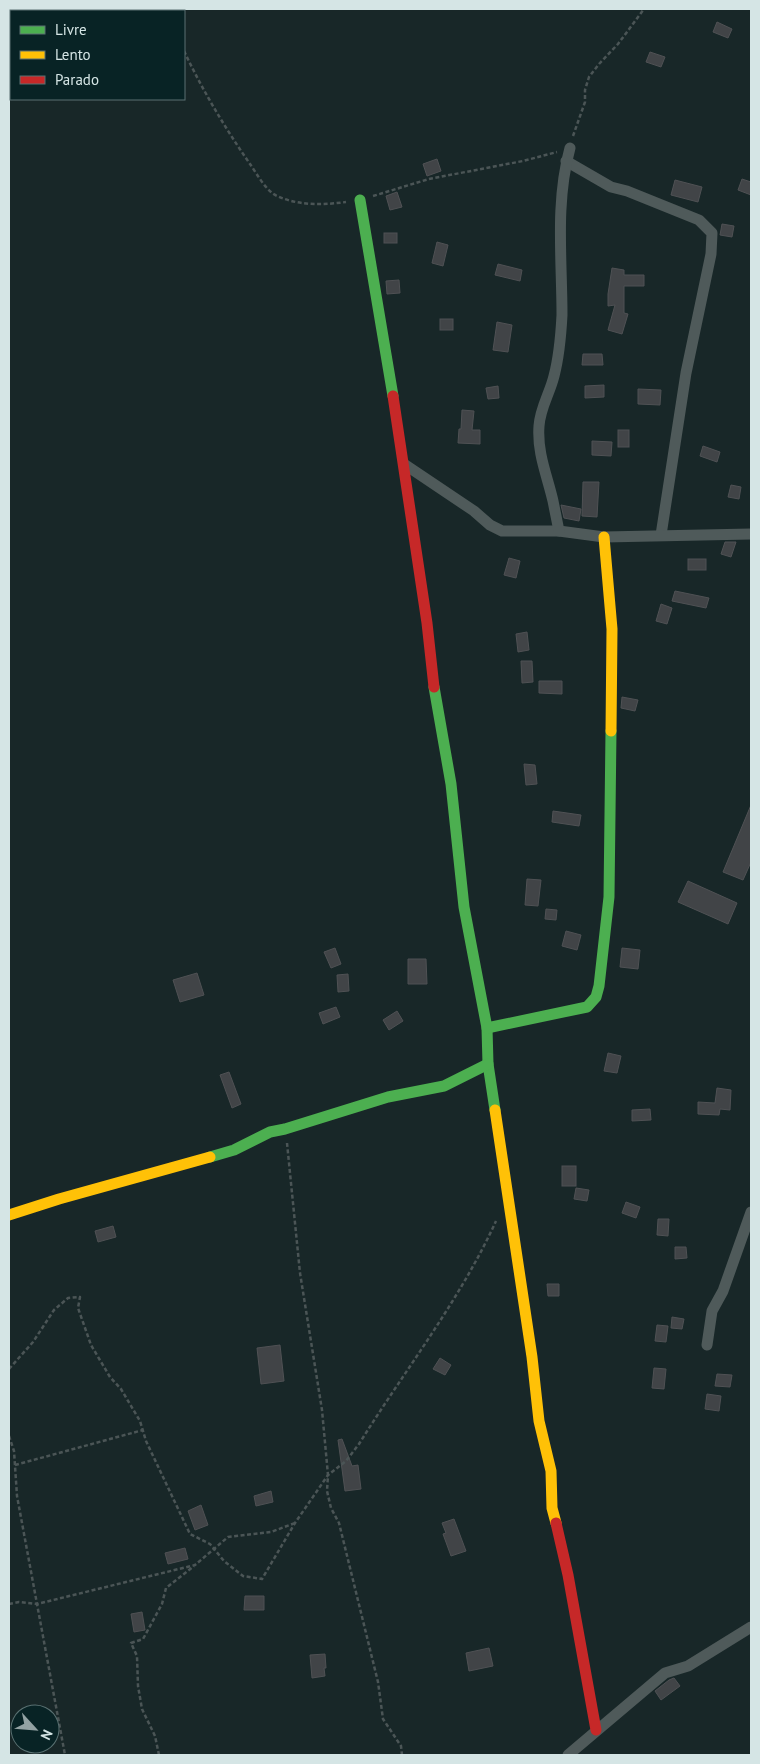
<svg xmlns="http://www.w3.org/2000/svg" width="760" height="1764" viewBox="0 0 760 1764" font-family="'PT Sans',sans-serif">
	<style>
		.building { fill: #414447; stroke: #4f5154 }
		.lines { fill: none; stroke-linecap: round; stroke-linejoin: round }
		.path { stroke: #4b5556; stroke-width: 2.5; stroke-dasharray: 4 2.5; stroke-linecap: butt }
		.street { stroke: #4f5a5a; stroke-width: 11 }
		.fast { stroke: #4caf50; stroke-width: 11 }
		.slow { stroke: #ffc107; stroke-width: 11 }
		.jam { stroke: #c62828; stroke-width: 11 }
	</style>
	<rect width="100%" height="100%" fill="#182728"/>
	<g class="building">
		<polygon points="717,22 732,29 728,38 713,32"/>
		<polygon points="650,52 665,57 661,67 646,62"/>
		<polygon points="437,159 441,171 427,176 423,164"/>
		<polygon points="742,179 751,182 751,195 738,190"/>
		<polygon points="675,180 702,187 698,202 671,195"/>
		<polygon points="397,192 402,207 390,210 386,196"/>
		<polygon points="722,224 734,226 732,237 720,235"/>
		<rect x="384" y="233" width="13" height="10"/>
		<polygon points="437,242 448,245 443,266 432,263"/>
		<polygon points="498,264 522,270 520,281 495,275"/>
		<polygon points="612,268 624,270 624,275 644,275 644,286 624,286 624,313 628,314 622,334 608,330 615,305 608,306 608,294"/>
		<polygon points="399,280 400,293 387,294 386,281"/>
		<rect x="440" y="319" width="13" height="11"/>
		<polygon points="497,322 512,325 508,352 493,350"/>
		<polygon points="583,354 602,354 603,365 582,365"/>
		<polygon points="604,385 604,397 585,398 585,386"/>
		<polygon points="498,386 499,398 488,399 486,388"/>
		<polygon points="638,389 661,390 660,405 638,404"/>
		<polygon points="462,410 474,411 472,430 480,430 480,444 458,443 459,429 461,429"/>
		<rect x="618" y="430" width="11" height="17"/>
		<polygon points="592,441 612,442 611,456 592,455"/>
		<polygon points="703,446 720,452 717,462 700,456"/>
		<polygon points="583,482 599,482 597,517 582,516"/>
		<polygon points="731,485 741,487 739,499 728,497"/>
		<polygon points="561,505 581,509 579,521 564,518"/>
		<polygon points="725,542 736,542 731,557 721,554"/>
		<polygon points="509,558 520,561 516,578 504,575"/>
		<rect x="688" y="559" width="18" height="11"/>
		<polygon points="675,591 709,598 706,608 672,601"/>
		<polygon points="661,604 672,608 667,624 656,621"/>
		<polygon points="527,632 529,650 518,652 516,634"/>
		<polygon points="521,661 532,661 533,682 522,683"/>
		<polygon points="539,681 562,681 562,694 539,693"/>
		<polygon points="622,697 638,700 635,711 621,708"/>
		<polygon points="524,764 535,765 537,784 526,785"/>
		<polygon points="751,805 751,862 743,880 723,872"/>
		<polygon points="553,811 581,815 579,826 552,822"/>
		<polygon points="527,879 541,880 538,906 525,905"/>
		<polygon points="688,881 737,903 728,924 678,902"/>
		<polygon points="546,909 557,910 556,920 545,919"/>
		<polygon points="566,931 581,935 577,950 562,946"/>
		<polygon points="335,948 341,964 331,968 324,952"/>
		<polygon points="622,948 640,950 638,969 620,967"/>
		<polygon points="408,959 426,959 427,984 408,984"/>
		<polygon points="197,973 204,995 180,1002 173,980"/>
		<polygon points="348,974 349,991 338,992 337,975"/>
		<polygon points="336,1007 340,1017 323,1024 319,1013"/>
		<polygon points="397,1011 403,1021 389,1030 383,1020"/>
		<polygon points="608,1053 621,1056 617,1073 604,1071"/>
		<polygon points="229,1072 241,1104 232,1108 220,1075"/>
		<polygon points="717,1088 731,1090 730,1110 720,1109 719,1115 698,1114 698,1102 715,1103"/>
		<polygon points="650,1109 651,1120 632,1121 632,1110"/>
		<rect x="562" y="1166" width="14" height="20"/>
		<polygon points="576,1188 589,1190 587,1201 574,1199"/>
		<polygon points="626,1202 640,1207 636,1218 622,1213"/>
		<polygon points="658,1219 669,1219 668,1236 657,1235"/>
		<polygon points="113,1226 116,1237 98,1242 95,1231"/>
		<polygon points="675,1247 686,1247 687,1258 675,1259"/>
		<polygon points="547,1284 559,1284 559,1296 548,1296"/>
		<polygon points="672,1317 684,1319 682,1329 671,1328"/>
		<polygon points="657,1325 668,1326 666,1342 655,1341"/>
		<polygon points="280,1345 284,1381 261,1384 257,1348"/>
		<polygon points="440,1358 451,1365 445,1375 433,1369"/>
		<polygon points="654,1368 666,1369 664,1389 652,1388"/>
		<polygon points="717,1374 732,1375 730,1387 715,1386"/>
		<polygon points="707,1394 721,1396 719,1411 705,1409"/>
		<polygon points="342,1439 352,1466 358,1465 361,1489 345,1491 338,1440"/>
		<polygon points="271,1491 273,1502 256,1506 254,1496"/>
		<polygon points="201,1505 208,1525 195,1530 188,1511"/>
		<polygon points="454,1519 466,1551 451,1556 443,1534 446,1533 442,1523"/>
		<polygon points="185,1548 188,1559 168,1564 165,1553"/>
		<polygon points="245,1596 264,1596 264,1610 244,1610"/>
		<polygon points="142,1612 145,1630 134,1632 131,1614"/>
		<polygon points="489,1648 493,1666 469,1671 466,1653"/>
		<polygon points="325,1654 326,1668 324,1668 325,1676 312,1678 310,1655"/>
		<polygon points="674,1678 680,1686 661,1700 655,1691 669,1680"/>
	</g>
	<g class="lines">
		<g class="path">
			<polyline points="159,9 161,11"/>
			<path d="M184,51C203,91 225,128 250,164C257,174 266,191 277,196C299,206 323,205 346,202"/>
			<polyline points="573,136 585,102 585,90 589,77 599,64 618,44 644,9"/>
			<polyline points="373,196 429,179 523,161 557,152"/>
			<polyline points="287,1143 300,1273 322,1410 328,1475 327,1491 331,1508 339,1523 378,1682 383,1719 401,1746 402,1755"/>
			<path d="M9,1369L33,1342L54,1310L68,1298L80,1297L78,1308L91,1345L110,1377L121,1389L140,1421L146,1441L190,1534L210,1544L224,1561L243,1576L262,1579L295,1523L328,1475L346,1461L359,1444C405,1370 460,1300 496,1221"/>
			<polyline points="9,1436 14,1451 17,1496 65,1755"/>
			<polyline points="15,1465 143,1430"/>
			<polyline points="9,1604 19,1602 37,1604 195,1565 228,1537 271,1532 295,1523"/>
			<polyline points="159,1755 155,1736 142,1709 138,1686 137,1656 131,1643 143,1639 162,1604 166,1588 194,1566"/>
		</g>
		<g class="street">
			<polyline points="566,161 611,187 627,191 699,220 712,233 711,254 686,373 661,535"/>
			<polyline points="404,464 474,511 490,525 502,531 559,531 604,537 751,534"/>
			<path d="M559,531C557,521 555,511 553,501C547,475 537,453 539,426C540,408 550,393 554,376C559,357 561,334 562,315C562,259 555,203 570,148"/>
			<polyline points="707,1345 712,1311 723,1291 751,1212"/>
			<polyline points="568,1755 665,1673 688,1666 751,1627"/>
		</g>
		<g class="fast">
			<polyline points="360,200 393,396"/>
			<polyline points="434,687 451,784 464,907 487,1028 488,1064 495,1110"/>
			<polyline points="487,1028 587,1007 596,997 599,986 609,897 611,731"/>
			<polyline points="210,1157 234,1150 270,1132 285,1129 388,1097 444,1086 488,1064"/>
		</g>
		<g class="slow">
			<polyline points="604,537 612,629 611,731"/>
			<polyline points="495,1110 532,1357 539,1421 551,1471 552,1508 556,1523"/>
			<polyline points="9,1215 59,1199 210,1157"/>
		</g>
		<g class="jam">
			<polyline points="393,396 427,623 434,687"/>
			<polyline points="556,1523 568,1575 596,1730"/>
		</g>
	</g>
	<rect width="760" height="1764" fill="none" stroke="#d5e5e5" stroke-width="20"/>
	<rect x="10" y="10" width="175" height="90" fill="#082325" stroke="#5a7172"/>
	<rect x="20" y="26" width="25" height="8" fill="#4caf50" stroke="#5a7172"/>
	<text x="55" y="35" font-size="15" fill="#d5e5e5">Livre</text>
	<rect x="20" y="51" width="25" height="8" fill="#ffc107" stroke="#5a7172"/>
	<text x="55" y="60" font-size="15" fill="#d5e5e5">Lento</text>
	<rect x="20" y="76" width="25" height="8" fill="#c62828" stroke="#5a7172"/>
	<text x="55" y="85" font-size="15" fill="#d5e5e5">Parado</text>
	<g transform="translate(35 1729) rotate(116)"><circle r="24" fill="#082325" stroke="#5a7172"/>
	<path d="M0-4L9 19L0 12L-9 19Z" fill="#93a2a3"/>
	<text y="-8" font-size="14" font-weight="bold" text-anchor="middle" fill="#d5e5e5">N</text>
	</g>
</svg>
